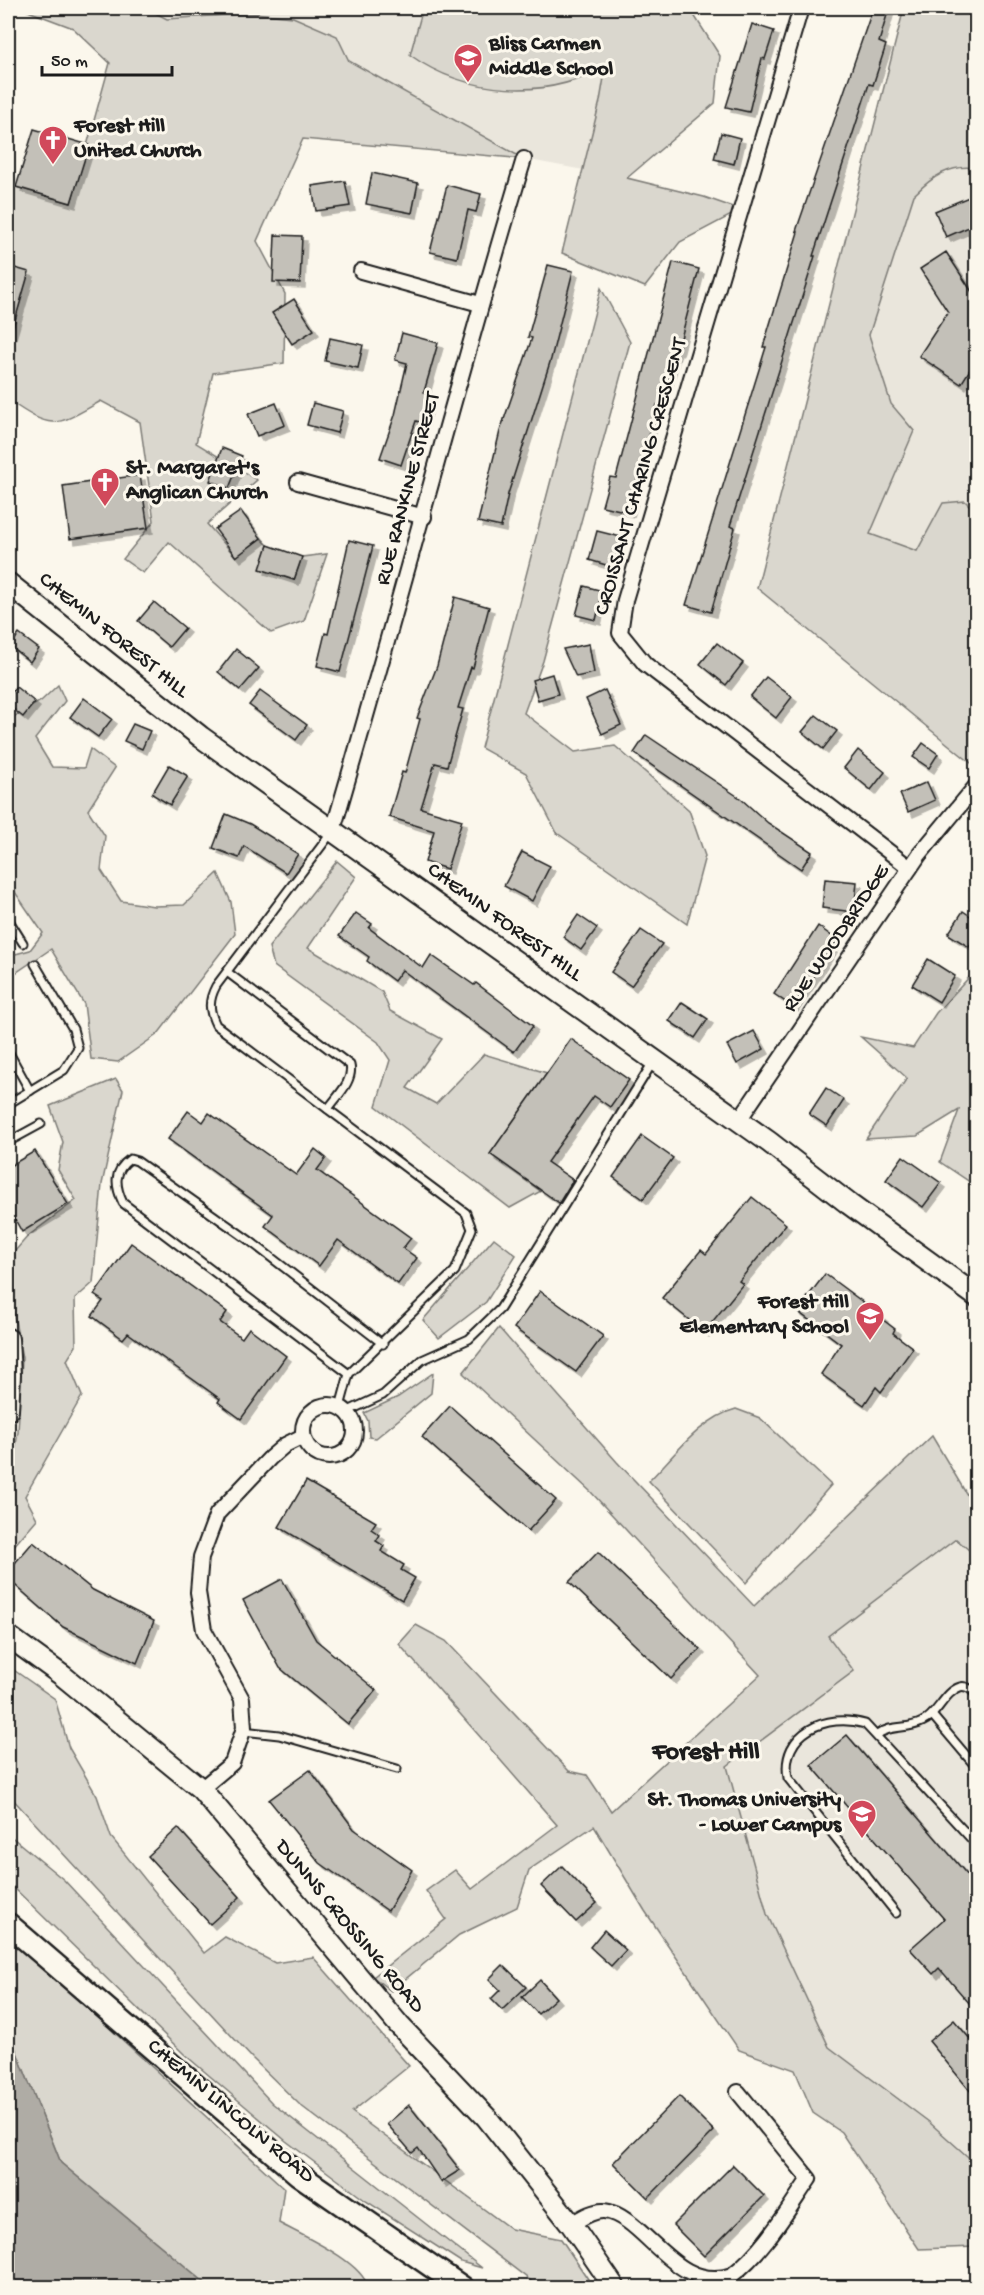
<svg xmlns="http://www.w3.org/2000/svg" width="984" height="2295" viewBox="0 0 984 2295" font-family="'Gochi Hand',sans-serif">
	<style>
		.built { fill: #eae6dc }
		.green { fill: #dad7ce; stroke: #7b7a75; stroke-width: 1.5 }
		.water { fill: #afaca5; stroke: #74726e; stroke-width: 1.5 }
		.building { fill: #c3c0b8; stroke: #1c1c1c; stroke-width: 1.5; filter: url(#shadow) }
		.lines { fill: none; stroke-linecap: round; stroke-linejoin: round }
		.lane-casing { stroke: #1c1c1c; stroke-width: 11 }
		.street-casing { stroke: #1c1c1c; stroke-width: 18 }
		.secondary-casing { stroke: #1c1c1c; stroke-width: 24 }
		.primary-casing { stroke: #1c1c1c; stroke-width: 26 }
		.lane { stroke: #fbf7ec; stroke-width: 7 }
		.street { stroke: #fbf7ec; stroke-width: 14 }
		.secondary { stroke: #fbf7ec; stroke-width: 20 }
		.primary { stroke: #fbf7ec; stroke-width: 21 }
		.labels { text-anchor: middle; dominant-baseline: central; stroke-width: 6; stroke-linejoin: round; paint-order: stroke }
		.poi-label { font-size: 22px; font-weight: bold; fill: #1c1c1c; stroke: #fbf7ec; text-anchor: start }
		.street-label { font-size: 22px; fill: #1c1c1c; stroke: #fbf7ec }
		.quarter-label { font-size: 26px; font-weight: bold; fill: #1c1c1c; stroke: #fbf7ec }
	</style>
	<defs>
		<filter id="shadow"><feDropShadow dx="5" dy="5" stdDeviation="0" flood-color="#0004"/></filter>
	</defs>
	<rect width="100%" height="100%" fill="#fbf7ec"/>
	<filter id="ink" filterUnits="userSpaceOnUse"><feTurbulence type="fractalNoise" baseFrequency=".0167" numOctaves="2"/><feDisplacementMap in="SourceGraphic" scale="12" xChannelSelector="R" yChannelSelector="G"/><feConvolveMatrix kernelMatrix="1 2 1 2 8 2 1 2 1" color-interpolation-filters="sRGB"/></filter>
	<g filter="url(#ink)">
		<g class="built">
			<polygon points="50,8 666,8 627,178 524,159"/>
			<polygon points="976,18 976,767 757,588"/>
			<polygon points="956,1539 976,1556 976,1636 974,1640 976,1642 976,2164 929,2122 829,2047 767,1914 726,1766 853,1671 827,1636"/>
		</g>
		<g class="green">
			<path d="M20,8H146L167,19L254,13L293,17L337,36L349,61L524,159L303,139L257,241L285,294L284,363L213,373L196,443L257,480L207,524L235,556L261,538L268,545L261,569L294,580L302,557L327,554L304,621L271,633L169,542L143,573L123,559L154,521L140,422L101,401C55,427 53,431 8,400V171L16,187L71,203L110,63L73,28Z"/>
			<path d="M423,8H694L692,12L720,56L715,103L627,178L704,197L741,210L680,242L645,287L562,253L600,101L606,66C547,101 466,95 410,55Z"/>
			<path d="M904,8H976V168C950,164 932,177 914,195L869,335L891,404L914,431L870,534L917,551L943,503L965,501L976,512V767L757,588Z"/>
			<polygon points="601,288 630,342 543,661 524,713 575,752 615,746 689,810 705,856 687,924 557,833 526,773 481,748"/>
			<polygon points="58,685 65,701 35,739 52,767 84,768 90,749 115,768 88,810 105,836 101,870 121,901 154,906 184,905 218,873 231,902 235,934 158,1034 118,1062 91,1059 84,1004 51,949 8,978 8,956 30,950 43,933 8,882 8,720 41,701"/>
			<polygon points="337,861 356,877 308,948 382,992 390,1011 442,1039 407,1088 436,1104 484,1054 547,1073 490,1154 541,1191 510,1208 376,1106 390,1060 378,1042 274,966 269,947"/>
			<polygon points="976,970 976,1186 940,1162 959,1110 917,1136 866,1139 907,1078 861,1037 913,1048 936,1013"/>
			<polygon points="116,1079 123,1090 102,1184 93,1283 75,1299 76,1346 67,1360 82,1396 25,1496 37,1519 13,1547 8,1557 8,1494 18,1432 22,1358 8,1283 8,1259 28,1236 76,1200 58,1170 63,1142 50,1106"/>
			<polygon points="494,1238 516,1255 486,1302 439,1338 423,1320"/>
			<polygon points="499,1328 617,1462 754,1606 932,1436 976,1510 976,1556 956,1539 828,1636 854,1671 727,1766 767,1914 829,2047 929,2122 976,2164 976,2247 919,2249 841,2132 813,2113 795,2070 739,2050 645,1911 594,1826 529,1870 517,1907 459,1935 391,1991 373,1977 446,1919 426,1891 455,1870 472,1889 557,1825 399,1644 416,1625 446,1641 569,1771 587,1775 611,1811 760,1675 591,1492 463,1373"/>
			<polygon points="433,1373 431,1393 376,1438 369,1437 368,1421 364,1413 398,1397"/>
			<path d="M736,1409L760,1418L831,1485L746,1583L649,1481C674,1456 701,1418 736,1409Z"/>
			<polygon points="8,1666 55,1699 69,1748 97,1796 111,1837 204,1953 225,1937 275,1963 313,1957 409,2066 352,2112 511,2229 561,2239 588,2279 579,2287 539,2287 300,2105 252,2058 8,1794"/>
			<polygon points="8,1834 64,1880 272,2103 482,2268 461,2262 366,2201 286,2141 184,2054 8,1882"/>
			<path d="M8,1935L284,2188L279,2223C303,2236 361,2261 368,2287H210L61,2163L8,2030Z"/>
		</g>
		<polygon class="water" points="8,2030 61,2163 210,2287 8,2287"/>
		<g class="building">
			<polygon points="873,8 889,8 879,42 886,45 873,85 869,84 813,256 815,256 730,526 735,528 711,612 686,605 766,347 763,347 798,232 796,231"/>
			<polygon points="752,24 774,31 765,59 762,58 749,112 726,107"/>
			<polygon points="34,129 89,145 71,203 16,187"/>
			<polygon points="721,133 740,138 734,164 714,159"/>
			<polygon points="372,173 418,183 412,213 366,204"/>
			<polygon points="345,181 350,206 316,211 312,186"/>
			<polygon points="447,185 481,194 476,212 468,210 457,258 430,252"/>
			<polygon points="976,194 976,224 946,237 935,211"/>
			<polygon points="275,235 302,236 300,283 273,282"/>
			<polygon points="946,252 976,298 976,360 961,384 919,356 948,312 920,269"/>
			<polygon points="673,262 699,269 678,350 676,349 661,406 657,405 629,512 602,506 610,477 616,478"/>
			<polygon points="548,265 573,271 551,359 508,494 501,527 478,522 500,431 532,338 528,337"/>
			<polygon points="8,266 29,272 11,334 8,333"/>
			<polygon points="294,299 314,330 292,344 272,313"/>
			<polygon points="402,333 438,343 424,392 431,393 423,423 416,421 401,465 380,458 395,415 407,363 395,360"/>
			<polygon points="330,338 363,345 358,368 325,361"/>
			<polygon points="276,403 285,425 257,436 248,414"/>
			<polygon points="313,403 343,411 337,433 307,425"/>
			<polygon points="222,448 242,456 229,488 210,481"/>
			<polygon points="140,475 148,528 70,539 63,486"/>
			<polygon points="241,511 261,538 236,557 215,529"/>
			<polygon points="597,531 621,537 613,567 589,560"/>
			<polygon points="349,540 373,546 340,672 317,666 325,633 328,634"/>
			<polygon points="268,545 302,557 294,580 260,569"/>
			<polygon points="584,586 603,591 596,620 576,615"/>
			<polygon points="455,597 489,607 473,668 471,667 458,708 463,709 447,766 435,763 421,808 462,820 447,869 425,862 434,831 389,817 402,772 405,773 420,719 417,718 437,666"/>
			<polygon points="154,602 185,628 169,647 138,621"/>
			<polygon points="19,634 39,649 30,662 10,646"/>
			<polygon points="717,643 743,663 726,685 700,664"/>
			<polygon points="589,644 594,673 576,677 563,649"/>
			<polygon points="236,649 259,668 240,690 218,672"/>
			<polygon points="552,674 558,694 538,700 532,680"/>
			<polygon points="766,677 792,697 776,718 750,697"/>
			<polygon points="16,687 35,702 23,717 8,705 8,697"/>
			<polygon points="605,690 621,725 602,734 586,699"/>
			<polygon points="260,691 307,725 296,740 249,705"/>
			<polygon points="84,698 112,719 98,737 70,717"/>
			<polygon points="816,715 837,731 823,749 802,732"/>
			<polygon points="133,724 150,731 142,749 124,741"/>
			<polygon points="646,735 740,798 768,823 812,852 801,869 634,753"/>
			<polygon points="923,743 938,754 929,768 913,757"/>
			<polygon points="858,750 885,772 871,790 844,768"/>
			<polygon points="169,765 188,776 170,805 152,794"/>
			<polygon points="927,782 935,800 908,812 900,794"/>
			<polygon points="226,814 250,824 298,854 286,873 244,846 239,858 213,848"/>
			<polygon points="522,852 550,866 532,901 504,886"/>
			<polygon points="825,879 857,882 854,912 822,908"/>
			<polygon points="963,911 976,920 976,934 969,947 948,934"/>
			<polygon points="356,913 372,924 369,928 423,968 431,955 474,985 476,983 533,1026 514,1052 402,970 394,981 367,961 369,957 339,936"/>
			<polygon points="578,915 597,928 581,950 563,937"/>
			<polygon points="818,926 837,940 793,1007 774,994"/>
			<polygon points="641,930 662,944 631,986 611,972"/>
			<polygon points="928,959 955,976 939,1002 912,985"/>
			<polygon points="682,1002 708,1019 695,1038 669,1021"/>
			<polygon points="754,1031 764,1049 737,1064 727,1045"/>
			<polygon points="571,1039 629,1080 610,1107 594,1096 547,1162 573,1180 559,1203 490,1154"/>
			<polygon points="826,1088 844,1100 827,1126 809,1114"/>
			<polygon points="188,1111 203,1122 209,1113 296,1175 315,1149 326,1158 317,1170 411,1238 403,1248 417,1258 398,1284 338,1240 319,1266 265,1226 273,1215 168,1139"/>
			<polygon points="642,1136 673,1158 643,1199 613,1177"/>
			<polygon points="35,1151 68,1204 22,1232 8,1207 8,1167"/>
			<polygon points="903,1156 941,1183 923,1207 886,1180"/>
			<polygon points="752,1197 786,1224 739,1281 743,1284 704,1332 662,1298 701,1250 706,1254"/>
			<polygon points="131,1243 227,1312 220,1322 242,1338 249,1328 286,1356 241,1419 218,1402 220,1399 128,1333 123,1339 92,1316 103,1301 94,1295"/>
			<polygon points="825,1274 883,1317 882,1319 895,1329 893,1333 913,1348 881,1392 876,1387 864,1405 821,1374 841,1344 797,1311"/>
			<polygon points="540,1291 603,1336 576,1372 514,1328"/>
			<polygon points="450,1406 556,1500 528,1531 422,1437"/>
			<polygon points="306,1481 376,1522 371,1529 380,1535 376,1541 384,1546 381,1551 404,1565 401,1570 415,1578 402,1600 279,1527"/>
			<polygon points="33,1542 93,1590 154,1621 137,1663 63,1627 8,1579 8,1571"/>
			<polygon points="598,1552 700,1649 671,1679 569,1582"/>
			<polygon points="282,1579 316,1640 376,1690 348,1724 280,1668 243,1600"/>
			<polygon points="847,1735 976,1885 976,2011 939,1968 933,1974 910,1949 944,1919 811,1765"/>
			<polygon points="310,1770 354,1829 412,1870 388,1911 320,1863 269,1800"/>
			<polygon points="178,1828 240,1897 210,1924 148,1856"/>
			<polygon points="562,1866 597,1903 576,1922 541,1886"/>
			<polygon points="604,1930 626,1950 611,1966 590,1947"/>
			<polygon points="503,1965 526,1987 502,2010 491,1999 500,1990 489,1979"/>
			<polygon points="540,1980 556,1998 538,2014 522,1997"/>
			<polygon points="954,2020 976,2046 976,2098 929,2041"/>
			<polygon points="679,2096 714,2131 648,2198 613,2163"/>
			<polygon points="409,2105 460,2170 441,2182 418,2148 412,2153 387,2124"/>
			<polygon points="733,2165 764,2196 704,2256 673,2225"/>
		</g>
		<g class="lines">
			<g class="lane-casing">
				<g id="lane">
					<path d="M332,832L216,986C208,1001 209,1011 216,1025L466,1213L472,1229L455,1271L349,1374L340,1407"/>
					<polyline points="8,919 23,943"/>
					<path d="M227,972L350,1065C354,1081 337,1096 328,1109"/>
					<polyline points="8,1051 30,1091"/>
					<polyline points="8,1104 64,1070 78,1048 73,1029 35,964"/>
					<polyline points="8,1142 41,1124"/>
					<path d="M349,1374L123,1203C115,1186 113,1171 130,1159L137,1161L250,1241L383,1344"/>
					<polyline points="346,1412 383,1395 422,1360 469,1339 500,1309 653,1062"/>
					<polyline points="932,1715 976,1767"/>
					<polyline points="243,1731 279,1735 397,1769"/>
					<path d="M877,1735C891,1724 907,1730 922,1722C938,1715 944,1692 960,1687C967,1685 972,1690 976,1695"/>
					<path d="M896,1913L788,1778C780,1733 827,1712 865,1724L976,1844"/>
				</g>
			</g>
			<g class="street-casing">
				<g id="street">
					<polyline points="801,8 625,600 620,633 645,664 910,868"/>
					<polyline points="361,271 480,304"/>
					<polyline points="298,482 424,517"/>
					<path d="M333,830C399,607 457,381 524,159"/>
					<polyline points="739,1120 919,855 976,786"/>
					<circle cx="329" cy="1431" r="26"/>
					<polyline points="201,1789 232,1763 244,1728 242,1699 204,1630 198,1592 201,1557 217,1514 270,1458 285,1445 303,1436"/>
					<path d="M571,2224C580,2219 593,2210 604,2211C644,2215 676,2295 732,2275C764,2251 787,2211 809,2179L738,2092"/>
				</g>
			</g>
			<g class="secondary-casing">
				<g id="secondary">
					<polyline points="8,583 201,737 769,1142 849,1204 976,1296"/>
					<polyline points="8,1339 10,1375 8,1410"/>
					<polyline points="8,1636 63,1676 201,1789 399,2025 487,2118 571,2224 615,2288"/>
				</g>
			</g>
			<g class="primary-casing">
				<polyline id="primary" points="8,1924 298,2174 463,2288"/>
			</g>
			<use href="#lane" class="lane"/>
			<use href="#street" class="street"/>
			<use href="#secondary" class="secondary"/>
			<use href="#primary" class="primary"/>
		</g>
	</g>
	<defs>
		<g id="school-pin" transform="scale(1.5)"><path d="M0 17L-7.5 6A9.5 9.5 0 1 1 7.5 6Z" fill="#d1495b" stroke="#fbf7ec"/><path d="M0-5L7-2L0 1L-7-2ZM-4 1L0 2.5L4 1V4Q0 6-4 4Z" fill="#fff"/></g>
		<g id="church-pin" transform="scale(1.5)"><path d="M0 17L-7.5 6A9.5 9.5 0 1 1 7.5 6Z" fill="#d1495b" stroke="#fbf7ec"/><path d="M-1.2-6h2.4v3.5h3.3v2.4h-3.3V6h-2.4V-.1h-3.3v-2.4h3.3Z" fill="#fff"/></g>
		<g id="university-pin" transform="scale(1.5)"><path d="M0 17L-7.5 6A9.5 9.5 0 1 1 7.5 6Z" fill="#d1495b" stroke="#fbf7ec"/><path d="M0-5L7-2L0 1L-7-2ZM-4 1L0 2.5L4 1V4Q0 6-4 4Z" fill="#fff"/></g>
	</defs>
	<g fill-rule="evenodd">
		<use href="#school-pin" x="468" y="58"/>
		<use href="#church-pin" x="53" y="140"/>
		<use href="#church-pin" x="105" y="482"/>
		<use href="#school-pin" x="870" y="1316"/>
		<use href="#university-pin" x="862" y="1814"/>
	</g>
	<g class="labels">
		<g class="poi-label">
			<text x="489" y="45">Bliss Carmen<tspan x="489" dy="25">Middle School</tspan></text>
			<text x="74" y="127">Forest Hill<tspan x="74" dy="25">United Church</tspan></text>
			<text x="126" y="469">St. Margaret's<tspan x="126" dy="25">Anglican Church</tspan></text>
			<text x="849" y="1303" text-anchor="end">Forest Hill<tspan x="849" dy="25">Elementary School</tspan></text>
			<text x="841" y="1801" text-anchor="end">St. Thomas University<tspan x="841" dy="25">- Lower Campus</tspan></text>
		</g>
		<g class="street-label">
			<text transform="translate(642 477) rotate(-74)">CROISSANT CHARING CRESCENT</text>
			<text transform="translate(409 489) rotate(-75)">RUE RANKINE STREET</text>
			<text transform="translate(113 636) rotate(39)">CHEMIN FOREST HILL</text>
			<text transform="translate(504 923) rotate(36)">CHEMIN FOREST HILL</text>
			<text transform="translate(837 939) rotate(-56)">RUE WOODBRIDGE</text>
			<text transform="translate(349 1927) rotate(50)">DUNNS CROSSING ROAD</text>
			<text transform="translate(230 2112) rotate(40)">CHEMIN LINCOLN ROAD</text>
		</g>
		<g class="quarter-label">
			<text x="706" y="1753">Forest Hill</text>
		</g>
	</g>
	<rect width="984" height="2295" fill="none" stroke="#fbf7ec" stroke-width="30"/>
	<rect x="15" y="15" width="954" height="2265" fill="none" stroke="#1c1c1c" stroke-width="2" filter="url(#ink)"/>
	<path d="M42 66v9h130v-9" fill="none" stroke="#1c1c1c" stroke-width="3"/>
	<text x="51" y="66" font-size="18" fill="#1c1c1c" stroke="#fbf7ec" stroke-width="4.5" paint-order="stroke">50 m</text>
</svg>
